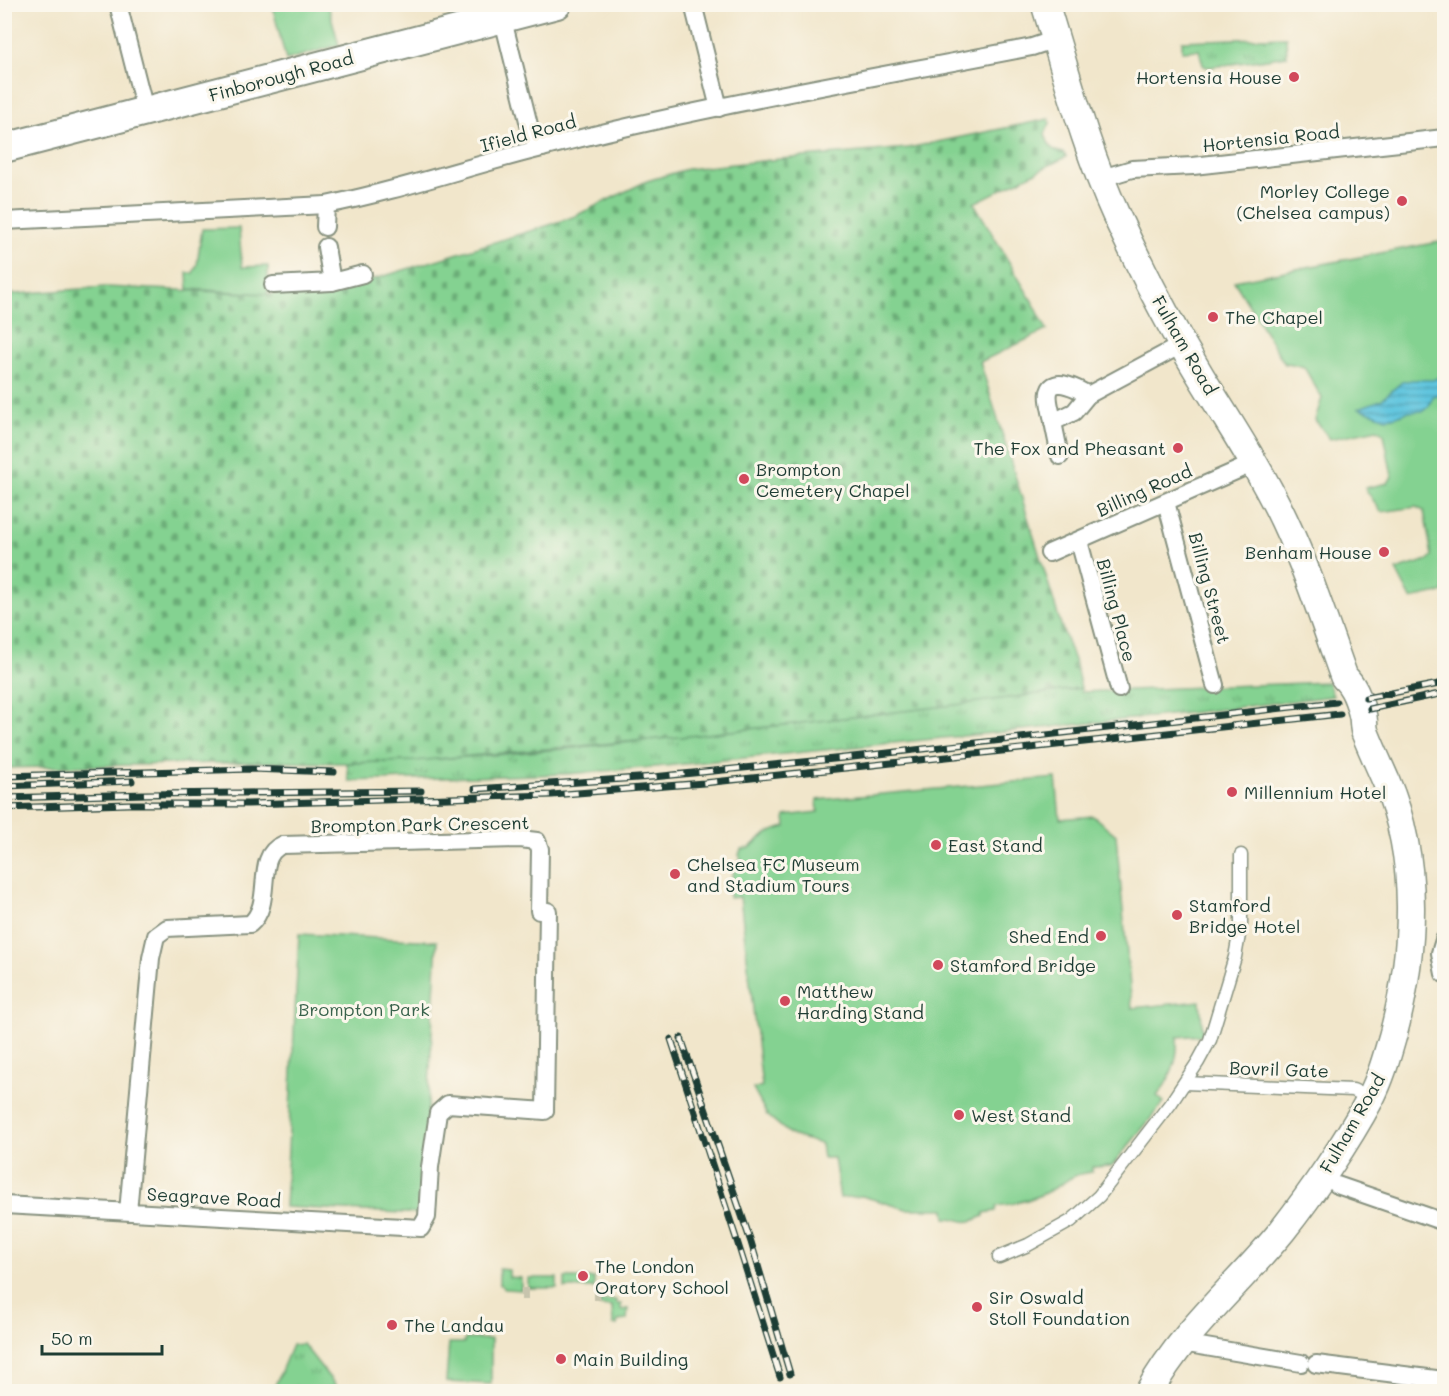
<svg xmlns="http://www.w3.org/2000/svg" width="1449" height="1396" viewBox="0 0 1449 1396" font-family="Mali,sans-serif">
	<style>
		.grass { fill: url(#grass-tufts); stroke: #528862; stroke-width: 1.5 }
		.cemetery { fill: url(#cemetery-stones); stroke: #528862; stroke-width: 1.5 }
		.green { fill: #84d291; stroke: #528862; stroke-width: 1.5 }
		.water { fill: url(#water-rules); stroke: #40828a; stroke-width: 1.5 }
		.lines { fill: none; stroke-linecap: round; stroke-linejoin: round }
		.pedestrian-tunnel { stroke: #c7c4ad; stroke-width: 12; stroke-dasharray: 12 6; stroke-linecap: butt }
		.pedestrian-casing { stroke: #889280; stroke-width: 15 }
		.minor-casing { stroke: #889280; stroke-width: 20 }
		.primary-casing { stroke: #889280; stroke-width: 30 }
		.trunk-casing { stroke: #889280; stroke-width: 32 }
		.pedestrian { stroke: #fff; stroke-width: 12 }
		.minor { stroke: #fff; stroke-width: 16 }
		.primary { stroke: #fff; stroke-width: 27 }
		.trunk { stroke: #fff; stroke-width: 28 }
		.rail-casing { stroke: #1f3d34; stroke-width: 7 }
		.rail { stroke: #fbf7ec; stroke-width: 4.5; stroke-dasharray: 14; stroke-linecap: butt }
		.poi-dot { fill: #d1495b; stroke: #fbf7ec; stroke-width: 2 }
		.labels { text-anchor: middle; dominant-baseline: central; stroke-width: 6; stroke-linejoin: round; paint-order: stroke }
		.street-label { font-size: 18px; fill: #1f3d34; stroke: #fbf7ec }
		.poi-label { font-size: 18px; fill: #1f3d34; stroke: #fbf7ec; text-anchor: start }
		.park-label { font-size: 18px; fill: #38624b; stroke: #fbf7ec }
	</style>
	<defs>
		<pattern id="grass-tufts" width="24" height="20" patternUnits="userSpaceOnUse" patternTransform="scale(1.5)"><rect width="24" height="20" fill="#84d291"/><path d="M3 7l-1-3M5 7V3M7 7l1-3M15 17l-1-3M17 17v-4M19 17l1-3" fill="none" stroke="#6bac77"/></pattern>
		<pattern id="cemetery-stones" width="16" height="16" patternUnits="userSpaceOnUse" patternTransform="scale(1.5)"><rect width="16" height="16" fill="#84d291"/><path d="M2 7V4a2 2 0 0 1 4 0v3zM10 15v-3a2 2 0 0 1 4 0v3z" fill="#6bac77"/></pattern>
		<pattern id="water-rules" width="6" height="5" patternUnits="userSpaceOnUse" patternTransform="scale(1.5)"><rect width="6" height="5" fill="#61c6df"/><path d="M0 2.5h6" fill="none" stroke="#4fa2b6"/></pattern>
	</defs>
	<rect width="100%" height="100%" fill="#fbf7ec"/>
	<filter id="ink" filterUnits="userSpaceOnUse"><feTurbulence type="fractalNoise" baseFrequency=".0167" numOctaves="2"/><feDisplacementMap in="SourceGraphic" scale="12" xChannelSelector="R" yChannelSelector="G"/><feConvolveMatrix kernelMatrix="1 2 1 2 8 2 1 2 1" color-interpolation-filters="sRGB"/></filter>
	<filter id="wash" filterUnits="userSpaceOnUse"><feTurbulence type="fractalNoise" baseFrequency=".008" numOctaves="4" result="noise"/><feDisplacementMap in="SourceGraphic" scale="24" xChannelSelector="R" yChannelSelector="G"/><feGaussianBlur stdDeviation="1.35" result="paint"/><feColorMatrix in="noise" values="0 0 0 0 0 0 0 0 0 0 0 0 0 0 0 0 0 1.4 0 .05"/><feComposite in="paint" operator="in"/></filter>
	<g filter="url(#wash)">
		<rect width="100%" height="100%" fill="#f1e6cb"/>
		<g class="grass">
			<polygon points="1286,37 1287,56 1211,67 1206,67 1203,65 1199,50 1182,51 1182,41"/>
			<path d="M1328,682L1333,696L1180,714L655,767L566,774L349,781L347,763C487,759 627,743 766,727C871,715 976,703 1081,688V692Z"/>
			<polygon points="303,1344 340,1391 274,1388 292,1345"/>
		</g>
		<path class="cemetery" d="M1049,119L1050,123L1045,134C1049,146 1051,151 1064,153L1066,157L974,203L1035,306L1047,330L980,362L1062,628L1075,663L1081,688L963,704L680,737L414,761L347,763L264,762L5,768L4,295L105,287L269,294L336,291L556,223L575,216L647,181L687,169L780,159L908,148Z"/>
		<g class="green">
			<polygon points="272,5 328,5 339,45 286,60"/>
			<polygon points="239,228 242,267 268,266 268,294 188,289 187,273 193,273 197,265 202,229"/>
			<polygon points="1444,241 1444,592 1411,599 1396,570 1428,560 1432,556 1424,511 1416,507 1381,512 1365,488 1388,483 1392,476 1384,434 1377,429 1330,439 1315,420 1322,398 1304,367 1288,363 1285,364 1234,281"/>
			<path d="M1056,778L1060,819L1093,816L1116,835L1132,1008L1200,1001L1203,1035L1177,1037C1179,1059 1170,1080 1157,1096L1164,1102L1112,1166L1092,1167V1172C1069,1175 1071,1179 1053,1189C1035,1199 1017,1204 997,1206L996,1211L984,1213V1216C962,1227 965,1218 946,1218L945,1209H906L862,1196L840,1198L834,1158H823L821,1144L791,1135L767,1115L753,1089L762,1086L740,897L729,898C729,886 733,868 741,859L739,855L741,849L750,848C758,838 774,829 786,827L785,816L818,812L817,800Z"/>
			<polygon points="299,934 437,941 422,1214 285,1207"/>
			<polygon points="499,1269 509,1270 509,1277 521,1278 521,1290 505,1289 499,1284"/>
			<rect x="528" y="1278" width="29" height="10"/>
			<rect x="565" y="1278" width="29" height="10"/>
			<polygon points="616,1300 616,1304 621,1304 621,1310 628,1309 627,1320 618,1321 617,1325 613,1325 612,1307 600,1306 600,1301"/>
			<polygon points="465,1339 491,1339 491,1384 446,1382 449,1343 464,1343"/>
		</g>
		<polygon class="water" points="1444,375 1444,394 1433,396 1429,406 1423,411 1407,412 1394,417 1386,418 1359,408 1381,400 1402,382 1412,380 1433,380"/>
	</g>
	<g filter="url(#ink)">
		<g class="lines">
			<g class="pedestrian-tunnel">
				<polyline points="521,1294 528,1294"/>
				<polyline points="594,1294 600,1294"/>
			</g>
			<g class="pedestrian-casing">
				<g id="pedestrian">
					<polyline points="1185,1083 1353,1090 1370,1098"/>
					<polyline points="999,1257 1028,1245 1071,1221 1099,1196 1171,1103 1198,1062 1210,1040 1235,957 1241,924 1241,855"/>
				</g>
			</g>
			<g class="minor-casing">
				<g id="minor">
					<polyline points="118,4 145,110"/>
					<polyline points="693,4 719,108"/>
					<polyline points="501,12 532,137 542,148"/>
					<polyline points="1102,178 1132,169 1193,166 1444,138"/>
					<path d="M4,221L326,205C399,191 469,166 542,148C703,106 868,79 1032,47L1056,39"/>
					<polyline points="325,227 326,205"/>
					<polyline points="332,282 363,274"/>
					<polyline points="273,285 332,282 326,247"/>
					<path d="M1053,422C1052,413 1047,400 1049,392C1053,375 1080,390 1088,395"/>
					<polyline points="1060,456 1053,422 1074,412 1088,395 1183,344"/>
					<polyline points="1166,502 1215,685"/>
					<polyline points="1079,541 1119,689"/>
					<polyline points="1049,553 1254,463"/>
					<polyline points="1444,940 1440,953 1444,974"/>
					<polyline points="1337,1185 1444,1222"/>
					<path d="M4,1205L421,1228L427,1217L430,1167L438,1113L448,1104L545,1111L548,911H539L540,849L537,841L520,839L282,845C253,857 275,903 250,924L167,928L156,936L151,958L128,1212"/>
					<polyline points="1182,1343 1301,1363"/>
					<polyline points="1316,1364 1444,1380"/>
				</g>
			</g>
			<g class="primary-casing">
				<path id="primary" d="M1045,4C1067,75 1085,147 1116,215C1141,269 1169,324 1200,375C1229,423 1260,469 1284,520C1308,571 1325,624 1344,677C1354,686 1360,703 1363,717C1364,723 1363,729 1366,735C1372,750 1379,765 1386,781C1420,860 1415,952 1393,1035C1387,1056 1381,1078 1370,1099C1347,1142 1312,1193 1282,1231C1238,1285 1183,1330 1149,1392"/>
			</g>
			<g class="trunk-casing">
				<polyline id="trunk" points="4,148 557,4"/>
			</g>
			<use href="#pedestrian" class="pedestrian"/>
			<use href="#minor" class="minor"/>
			<use href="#primary" class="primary"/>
			<use href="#trunk" class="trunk"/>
			<g class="rail-casing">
				<g id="rail">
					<polyline points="1366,698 1444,683"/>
					<polyline points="1370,709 1444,693"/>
					<polyline points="4,776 252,769 334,772"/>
					<polyline points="4,786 132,781"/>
					<polyline points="475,789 653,777 844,758 1336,702"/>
					<polyline points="4,798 146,794 421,791"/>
					<polyline points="4,808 128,804 248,804 552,795 704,783 855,767 1340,714"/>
					<polyline points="681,1038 751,1242 790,1374"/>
					<polyline points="671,1039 738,1244 780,1377"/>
				</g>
			</g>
			<use href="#rail" class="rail"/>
		</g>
	</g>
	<g class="poi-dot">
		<circle cx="1294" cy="77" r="6"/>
		<circle cx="1402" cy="201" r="6"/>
		<circle cx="1213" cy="317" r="6"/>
		<circle cx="1178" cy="448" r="6"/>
		<circle cx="744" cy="479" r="6"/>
		<circle cx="1384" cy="552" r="6"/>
		<circle cx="1232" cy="792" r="6"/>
		<circle cx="936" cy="845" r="6"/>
		<circle cx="675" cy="874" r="6"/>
		<circle cx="1177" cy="915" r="6"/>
		<circle cx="1101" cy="936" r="6"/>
		<circle cx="938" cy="965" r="6"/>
		<circle cx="785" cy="1001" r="6"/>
		<circle cx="959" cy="1115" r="6"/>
		<circle cx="583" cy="1276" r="6"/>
		<circle cx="977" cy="1307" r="6"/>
		<circle cx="392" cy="1325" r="6"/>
		<circle cx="561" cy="1359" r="6"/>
	</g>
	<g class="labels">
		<g class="street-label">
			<text transform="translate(281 76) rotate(-15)">Finborough Road</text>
			<text transform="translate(528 133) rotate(-15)">Ifield Road</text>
			<text transform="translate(1271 138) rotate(-6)">Hortensia Road</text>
			<text transform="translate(1185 345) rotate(60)">Fulham Road</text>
			<text transform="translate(1144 490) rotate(-24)">Billing Road</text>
			<text transform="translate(1210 588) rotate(75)">Billing Street</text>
			<text transform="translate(1117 610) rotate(75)">Billing Place</text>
			<text transform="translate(420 824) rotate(-1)">Brompton Park Crescent</text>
			<text transform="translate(1279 1069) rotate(2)">Bovril Gate</text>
			<text transform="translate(1352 1123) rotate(-60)">Fulham Road</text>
			<text transform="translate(214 1197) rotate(3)">Seagrave Road</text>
		</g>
		<g class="poi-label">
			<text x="1282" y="77" text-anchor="end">Hortensia House</text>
			<text x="1390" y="191" text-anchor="end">Morley College<tspan x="1390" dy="21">(Chelsea campus)</tspan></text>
			<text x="1225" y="317">The Chapel</text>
			<text x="1166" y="448" text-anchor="end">The Fox and Pheasant</text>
			<text x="756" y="469">Brompton<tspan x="756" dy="21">Cemetery Chapel</tspan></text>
			<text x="1372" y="552" text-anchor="end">Benham House</text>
			<text x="1244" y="792">Millennium Hotel</text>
			<text x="948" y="845">East Stand</text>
			<text x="687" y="864">Chelsea FC Museum<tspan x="687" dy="21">and Stadium Tours</tspan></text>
			<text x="1189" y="905">Stamford<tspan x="1189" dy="21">Bridge Hotel</tspan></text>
			<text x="1089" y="936" text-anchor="end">Shed End</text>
			<text x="950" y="965">Stamford Bridge</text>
			<text x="797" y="991">Matthew<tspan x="797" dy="21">Harding Stand</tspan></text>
			<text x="971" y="1115">West Stand</text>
			<text x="595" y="1266">The London<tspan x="595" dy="21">Oratory School</tspan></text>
			<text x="989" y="1297">Sir Oswald<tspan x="989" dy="21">Stoll Foundation</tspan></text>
			<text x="404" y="1325">The Landau</text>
			<text x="573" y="1359">Main Building</text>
		</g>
		<g class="park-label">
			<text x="364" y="1009">Brompton Park</text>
		</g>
	</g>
	<rect width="1449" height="1396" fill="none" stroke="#fbf7ec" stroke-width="24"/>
	<path d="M42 1345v9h120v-9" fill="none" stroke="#1f3d34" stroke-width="3"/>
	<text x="51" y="1345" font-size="18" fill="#1f3d34" stroke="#fbf7ec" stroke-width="4.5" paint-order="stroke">50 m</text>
</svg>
